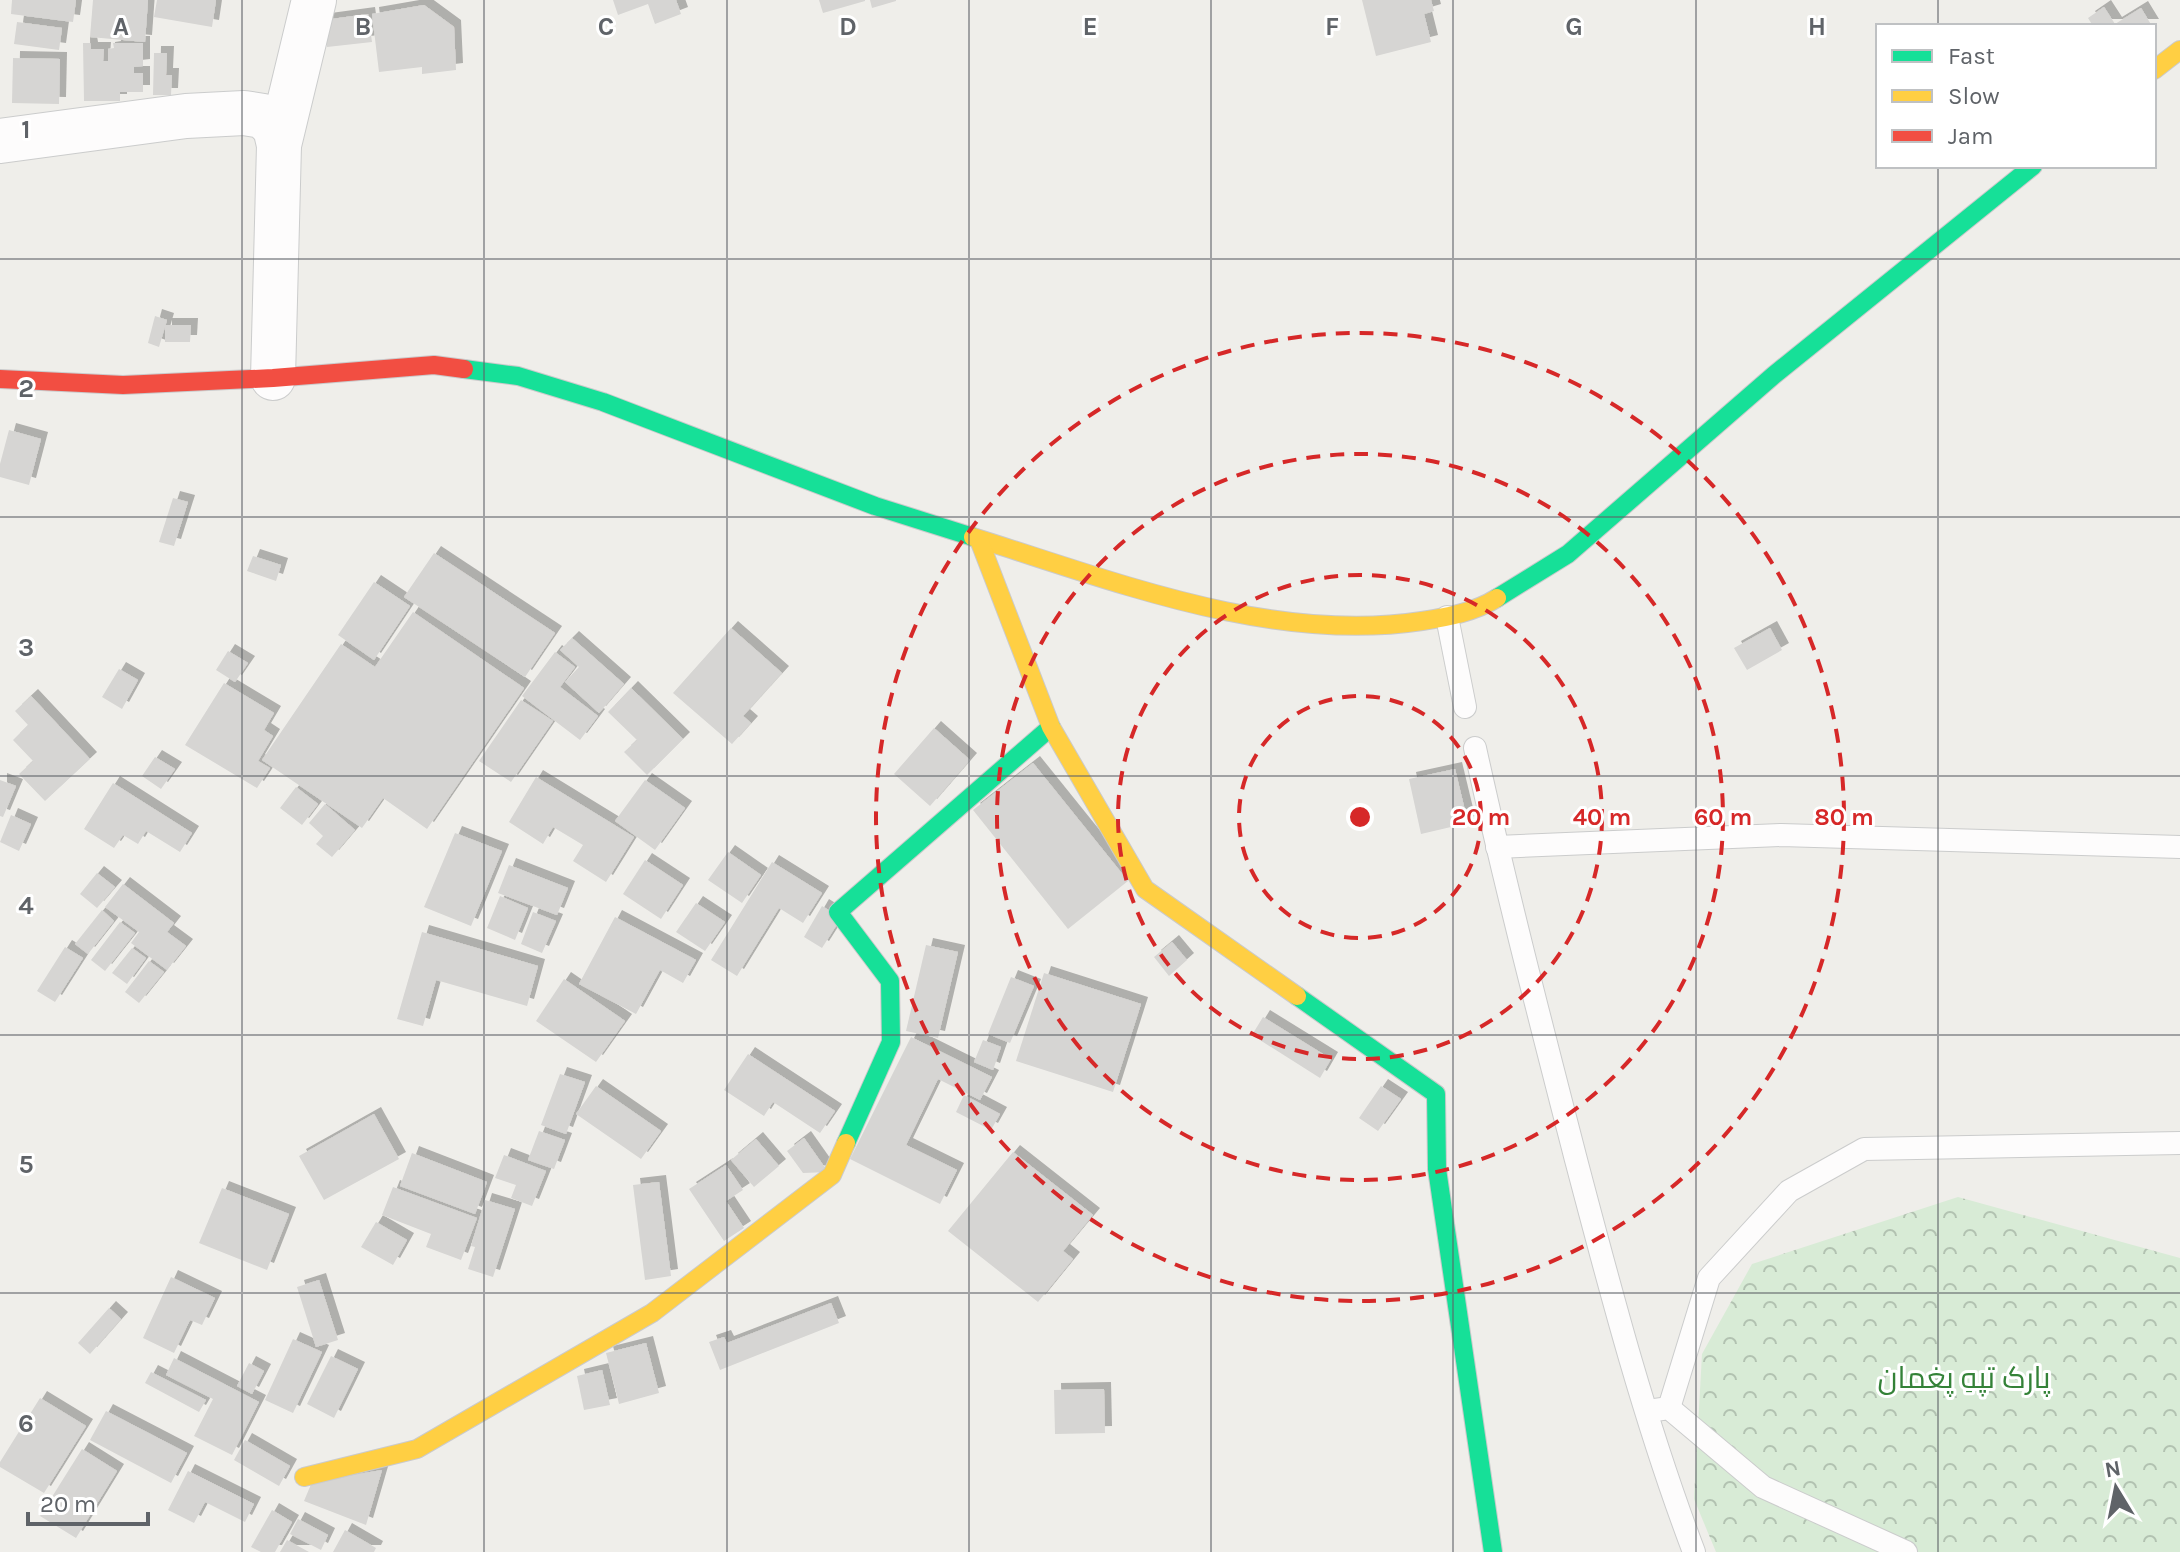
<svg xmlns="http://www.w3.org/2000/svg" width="2180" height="1552" viewBox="0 0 2180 1552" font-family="Karla,Cairo,sans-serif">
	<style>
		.forest { fill: url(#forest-crowns) }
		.building { fill: #d6d5d3; filter: url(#shadow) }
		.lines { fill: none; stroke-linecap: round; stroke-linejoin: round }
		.lane-casing { stroke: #cbcccc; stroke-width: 24 }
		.street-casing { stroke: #cbcccc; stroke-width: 46 }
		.fast-casing { stroke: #cacacb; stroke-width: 20 }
		.slow-casing { stroke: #cacacb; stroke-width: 20 }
		.jam-casing { stroke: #cacacb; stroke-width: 20 }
		.lane { stroke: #fdfcfc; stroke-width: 22 }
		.street { stroke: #fdfcfc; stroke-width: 44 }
		.fast { stroke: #16e098; stroke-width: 18 }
		.slow { stroke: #ffcf43; stroke-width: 18 }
		.jam { stroke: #f24e42; stroke-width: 18 }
		.grid { fill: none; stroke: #5f6368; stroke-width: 2; stroke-opacity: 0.55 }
		.ring { fill: none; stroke: #d62828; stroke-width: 4; stroke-dasharray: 14 10 }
		.labels { text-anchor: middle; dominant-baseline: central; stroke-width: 6; stroke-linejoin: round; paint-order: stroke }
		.park-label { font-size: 30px; fill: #348238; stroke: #fff }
		.grid-label { font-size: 26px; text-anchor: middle; font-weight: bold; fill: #5f6368; stroke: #fff; stroke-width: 6; stroke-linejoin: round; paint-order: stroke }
		.centre { fill: #d62828; stroke: #fff; stroke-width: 4 }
		.ring-label { font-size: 24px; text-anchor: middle; font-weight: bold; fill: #d62828; stroke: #fff; stroke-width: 6; stroke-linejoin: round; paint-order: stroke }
	</style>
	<defs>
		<pattern id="forest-crowns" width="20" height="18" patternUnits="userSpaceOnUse" patternTransform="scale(2)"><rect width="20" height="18" fill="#d8ebd6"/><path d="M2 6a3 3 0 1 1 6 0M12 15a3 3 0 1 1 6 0" fill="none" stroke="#b2c2b1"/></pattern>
		<filter id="shadow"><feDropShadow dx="7" dy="-7" stdDeviation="0" flood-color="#0004"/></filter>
	</defs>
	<rect width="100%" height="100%" fill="#efeeea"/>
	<polygon class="forest" points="1958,1197 2180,1258 2180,1552 1716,1552 1694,1499 1702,1354 1752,1264"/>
	<g class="building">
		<polygon points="12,0 76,0 73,22 11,14"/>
		<polygon points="93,0 148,0 145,42 90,37"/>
		<polygon points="157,0 216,0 212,27 154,17"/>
		<polygon points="613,0 676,0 681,14 655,24 648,4 618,15"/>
		<polygon points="819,0 865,0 865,1 823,13"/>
		<polygon points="870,0 896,0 896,1 872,8"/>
		<polygon points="1362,0 1431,0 1434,11 1424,14 1431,42 1376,56"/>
		<polygon points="424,5 454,27 456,70 422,74 422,67 379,72 372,14"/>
		<polygon points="2104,7 2115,24 2141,8 2152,26 2093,26 2088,18"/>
		<polygon points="368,14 372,42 327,47 324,20"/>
		<polygon points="17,22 62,28 59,50 14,44"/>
		<polygon points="83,43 90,43 91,49 104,49 103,61 108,61 108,49 114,48 113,43 143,43 143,66 134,67 134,73 143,73 143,92 120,92 120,101 84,101"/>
		<polygon points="154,53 167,53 166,75 172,75 171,95 153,95"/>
		<polygon points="13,58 60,59 59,104 12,103"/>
		<polygon points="155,316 167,320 159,347 148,343"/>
		<polygon points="165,325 191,325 190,342 165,342"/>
		<polygon points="9,430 41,439 29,485 0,477 0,464"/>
		<polygon points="173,498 188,502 174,546 159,542"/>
		<polygon points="434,553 555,633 525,677 404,597"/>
		<polygon points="253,556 281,565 276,581 247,571"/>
		<polygon points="374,582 410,606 374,660 338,635"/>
		<polygon points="413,612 524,688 427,829 383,798 362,828 262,760 341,644 375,667"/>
		<polygon points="731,628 782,673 743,716 751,723 732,744 673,693"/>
		<polygon points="1770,628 1782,650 1747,670 1734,648"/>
		<polygon points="572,638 624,684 599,713 565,682 579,667 560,650"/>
		<polygon points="228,651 248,663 235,682 216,670"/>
		<polygon points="555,652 575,667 560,687 598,716 580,740 522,696"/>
		<polygon points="119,669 138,680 122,709 102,697"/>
		<polygon points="224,683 274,713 264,730 273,736 258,761 270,768 257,788 185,745"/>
		<polygon points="631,688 683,739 647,775 624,752 637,740 608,712"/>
		<polygon points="31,696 90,759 45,801 19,774 33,761 13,740 28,725 15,711"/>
		<polygon points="521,700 553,721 511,782 479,761"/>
		<polygon points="934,728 970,760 930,806 894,774"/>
		<polygon points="155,757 175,769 161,789 142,776"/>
		<polygon points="1033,763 1128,881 1068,929 973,810"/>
		<polygon points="1455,769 1468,823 1421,834 1409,779"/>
		<polygon points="536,777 634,837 606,882 573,861 583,845 553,827 543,844 509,822"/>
		<polygon points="0,780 16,786 3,817 0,816"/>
		<polygon points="645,780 685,808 655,850 615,821"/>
		<polygon points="113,783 192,833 180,852 146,831 138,844 123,835 114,848 84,829"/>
		<polygon points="296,787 318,804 302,825 280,808"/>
		<polygon points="325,804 355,830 332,857 316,844 323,836 309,823"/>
		<polygon points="11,815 31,824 19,851 0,842"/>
		<polygon points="455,833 502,851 471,926 424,907"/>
		<polygon points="728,852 761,875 742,903 708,880"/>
		<polygon points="645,860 683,885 661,919 623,894"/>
		<polygon points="772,862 822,893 803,923 779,908 737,976 711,960"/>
		<polygon points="509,865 568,888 557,915 498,893"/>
		<polygon points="97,873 115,887 97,908 80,894"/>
		<polygon points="123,884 174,923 167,932 186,946 167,970 131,943 139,932 105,907"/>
		<polygon points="500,896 528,908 515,940 487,928"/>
		<polygon points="696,903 725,922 705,951 676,932"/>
		<polygon points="822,906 841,918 822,948 804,937"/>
		<polygon points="102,910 114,921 88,954 75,944"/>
		<polygon points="533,912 556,921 542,953 521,944"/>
		<polygon points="615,917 696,960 683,983 660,970 636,1014 579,984"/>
		<polygon points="120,922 135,933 105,971 91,960"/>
		<polygon points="422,932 538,966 527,1006 436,980 423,1026 397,1019"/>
		<polygon points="1172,942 1187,960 1169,976 1154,957"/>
		<polygon points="926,945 958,952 938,1038 906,1031"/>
		<polygon points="65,947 83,958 55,1002 37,991"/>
		<polygon points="132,948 146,958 127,984 112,973"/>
		<polygon points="149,961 164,972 139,1003 125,992"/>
		<polygon points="1044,973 1141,1004 1113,1092 1016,1061"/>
		<polygon points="1011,977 1034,986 1010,1043 988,1034"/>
		<polygon points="564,979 625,1021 596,1062 536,1021"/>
		<polygon points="1263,1017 1331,1059 1320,1078 1252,1035"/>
		<polygon points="911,1037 992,1077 980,1100 938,1079 906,1145 957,1170 940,1204 850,1159"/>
		<polygon points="983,1040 1001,1047 993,1070 974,1062"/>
		<polygon points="748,1054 835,1111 820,1133 773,1102 764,1116 724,1090"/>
		<polygon points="560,1074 585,1082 566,1134 541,1125"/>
		<polygon points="596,1086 661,1131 641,1159 576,1114"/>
		<polygon points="1381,1086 1401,1099 1378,1131 1359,1118"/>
		<polygon points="964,1095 1000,1114 991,1130 956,1112"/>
		<polygon points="374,1114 399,1159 324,1200 299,1156"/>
		<polygon points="539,1131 565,1140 554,1169 528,1160"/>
		<polygon points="804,1138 828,1172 803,1173 787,1151"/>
		<polygon points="756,1139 779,1166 754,1187 731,1160"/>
		<polygon points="1013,1152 1093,1215 1063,1251 1073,1259 1038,1302 948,1231"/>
		<polygon points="412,1153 487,1182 475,1214 400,1186"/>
		<polygon points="504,1155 546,1171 532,1206 511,1198 516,1185 495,1178"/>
		<polygon points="726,1165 743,1190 726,1201 744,1228 724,1241 689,1189"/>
		<polygon points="659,1182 671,1276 645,1280 633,1185"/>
		<polygon points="393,1187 477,1218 461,1260 426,1247 431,1234 382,1215"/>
		<polygon points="222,1188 289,1214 267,1270 199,1243"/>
		<polygon points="485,1200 515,1209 493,1277 468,1269 475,1247 471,1246"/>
		<polygon points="376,1222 407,1240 393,1265 361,1247"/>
		<polygon points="171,1277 215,1298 202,1325 190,1320 174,1353 143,1338"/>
		<polygon points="319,1280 338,1340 316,1347 297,1287"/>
		<polygon points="831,1303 839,1323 720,1370 709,1342 724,1337 727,1343"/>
		<polygon points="109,1308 121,1319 90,1354 78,1343"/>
		<polygon points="293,1339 322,1352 293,1413 265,1400"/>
		<polygon points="646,1343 659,1393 619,1404 606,1353"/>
		<polygon points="331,1356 358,1369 334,1418 307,1404"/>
		<polygon points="174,1358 259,1402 232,1455 194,1436 213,1399 166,1375"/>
		<polygon points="249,1363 264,1371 252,1394 237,1386"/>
		<polygon points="602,1370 610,1405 584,1410 577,1376"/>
		<polygon points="151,1372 206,1400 199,1412 145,1383"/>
		<polygon points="1104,1389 1105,1433 1055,1434 1054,1390"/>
		<polygon points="40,1398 86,1426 44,1493 0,1467 0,1462"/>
		<polygon points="106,1411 187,1453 171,1483 90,1440"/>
		<polygon points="245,1440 290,1466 279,1486 234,1460"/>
		<polygon points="82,1449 117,1471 76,1538 40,1516"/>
		<polygon points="382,1470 366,1525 304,1501 312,1482"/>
		<polygon points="188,1471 254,1504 245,1522 205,1502 194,1523 168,1510"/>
		<polygon points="272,1510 292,1522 275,1552 261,1552 251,1547"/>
		<polygon points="298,1519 328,1535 321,1550 290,1534"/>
		<polygon points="345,1530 376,1548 374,1552 333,1552"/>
		<polygon points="287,1540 309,1552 280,1552"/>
	</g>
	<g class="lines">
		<g class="lane-casing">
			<g id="lane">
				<polyline points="1447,617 1465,707"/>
				<path d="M1475,748C1505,885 1540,1020 1575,1156C1610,1289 1645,1423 1694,1552"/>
				<polyline points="1497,847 1781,835 2180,847"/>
				<polyline points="1669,1408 1709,1278 1789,1191 1864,1149 2180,1143"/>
				<polyline points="1655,1410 1669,1408 1763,1487 1906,1552"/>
			</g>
		</g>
		<g class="street-casing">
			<g id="street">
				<polyline points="0,141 186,116 244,113 263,116 275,128 279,145"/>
				<polyline points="273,378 279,145 314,0"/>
			</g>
		</g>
		<g class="fast-casing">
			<g id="fast">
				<polyline points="464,369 518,376 603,402 875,506 973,537"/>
				<polyline points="1497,598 1568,554 1774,375 2033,166"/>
				<polyline points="1297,996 1436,1094 1437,1169 1493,1552"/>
				<polyline points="846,1143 891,1042 890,981 838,912 1051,727"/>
			</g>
		</g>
		<g class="slow-casing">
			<g id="slow">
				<polyline points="2154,70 2180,50"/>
				<path d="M973,537C1114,581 1272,644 1422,621C1448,617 1475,612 1497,598"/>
				<polyline points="979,540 1051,727 1145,889 1297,996"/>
				<polyline points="304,1477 417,1449 652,1313 832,1175 846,1143"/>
			</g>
		</g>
		<g class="jam-casing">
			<polyline id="jam" points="0,379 123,385 273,378 434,365 464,369"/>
		</g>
		<use href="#lane" class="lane"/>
		<use href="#street" class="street"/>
		<use href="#fast" class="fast"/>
		<use href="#slow" class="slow"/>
		<use href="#jam" class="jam"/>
	</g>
	<path class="grid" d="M242,0V1552M484,0V1552M727,0V1552M969,0V1552M1211,0V1552M1453,0V1552M1696,0V1552M1938,0V26M1938,166V1552M0,259H2180M0,517H2180M0,776H2180M0,1035H2180M0,1293H2180"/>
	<g class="ring">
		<circle cx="1360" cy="817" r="121"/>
		<circle cx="1360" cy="817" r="242"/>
		<circle cx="1360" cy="817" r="363"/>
		<circle cx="1360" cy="817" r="484"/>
	</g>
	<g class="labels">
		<g class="park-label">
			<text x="1964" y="1378">پارک تپهِ پغمان</text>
		</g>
	</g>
	<g class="grid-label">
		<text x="121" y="35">A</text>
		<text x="363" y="35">B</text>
		<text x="606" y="35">C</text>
		<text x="848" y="35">D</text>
		<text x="1090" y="35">E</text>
		<text x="1332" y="35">F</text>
		<text x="1574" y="35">G</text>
		<text x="1817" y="35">H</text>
		<text x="26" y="138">1</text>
		<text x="26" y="397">2</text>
		<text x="26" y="656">3</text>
		<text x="26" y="914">4</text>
		<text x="26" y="1173">5</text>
		<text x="26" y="1432">6</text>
	</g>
	<circle cx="1360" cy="817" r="12" class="centre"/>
	<g class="ring-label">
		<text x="1481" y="825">20 m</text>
		<text x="1602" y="825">40 m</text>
		<text x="1723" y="825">60 m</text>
		<text x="1844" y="825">80 m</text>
	</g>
	<rect x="1876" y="24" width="280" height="144" fill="#ffffff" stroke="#bfc1c3" stroke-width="2"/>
	<rect x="1892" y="50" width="40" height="12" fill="#16e098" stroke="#bfc1c3" stroke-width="2"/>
	<text x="1948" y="64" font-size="24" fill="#5f6368">Fast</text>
	<rect x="1892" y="90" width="40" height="12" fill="#ffcf43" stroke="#bfc1c3" stroke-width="2"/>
	<text x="1948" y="104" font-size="24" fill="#5f6368">Slow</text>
	<rect x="1892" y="130" width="40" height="12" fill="#f24e42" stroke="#bfc1c3" stroke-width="2"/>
	<text x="1948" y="144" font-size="24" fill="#5f6368">Jam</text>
	<g transform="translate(2116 1488) rotate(350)" stroke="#ffffff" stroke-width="6" paint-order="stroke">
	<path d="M0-6L14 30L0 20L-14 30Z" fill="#5f6368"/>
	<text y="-12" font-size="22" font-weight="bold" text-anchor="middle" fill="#5f6368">N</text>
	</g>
	<path d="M28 1512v12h120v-12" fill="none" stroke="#5f6368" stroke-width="4"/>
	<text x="40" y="1512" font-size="24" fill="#5f6368" stroke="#ffffff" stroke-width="6" paint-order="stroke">20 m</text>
</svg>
